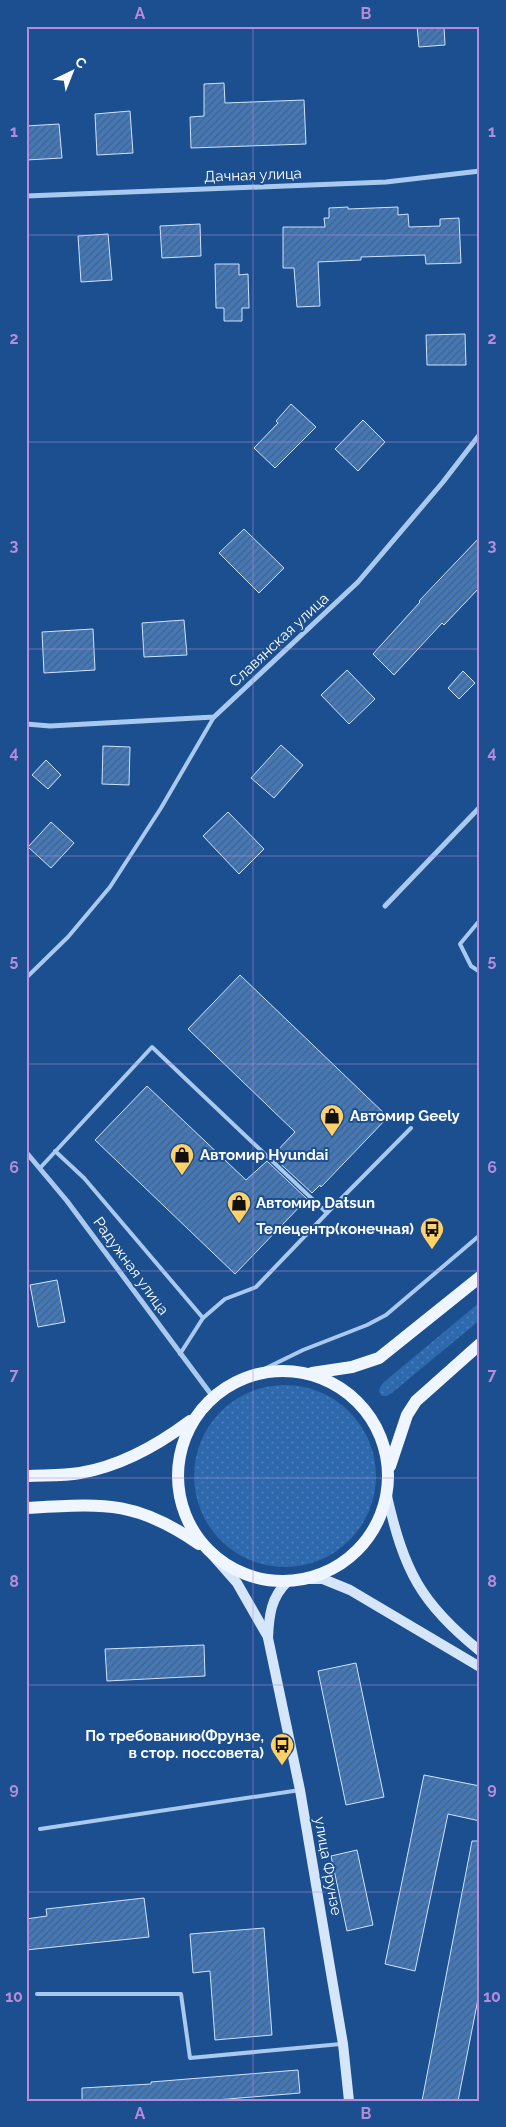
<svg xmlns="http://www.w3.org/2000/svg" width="506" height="2127" viewBox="0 0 506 2127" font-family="Raleway,sans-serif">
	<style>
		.grass { fill: url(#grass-dots) }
		.building { fill: url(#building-hatch); stroke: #cfe3fa }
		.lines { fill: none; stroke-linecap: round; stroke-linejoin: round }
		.lane { stroke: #a9c9ee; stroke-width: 4 }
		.street { stroke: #a9c9ee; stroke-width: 5 }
		.secondary { stroke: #d6e6fa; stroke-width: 10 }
		.primary { stroke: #f0f6ff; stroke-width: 12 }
		.grid { fill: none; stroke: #b68bdc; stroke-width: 1; stroke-opacity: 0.55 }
		.labels { text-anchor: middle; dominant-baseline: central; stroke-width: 4; stroke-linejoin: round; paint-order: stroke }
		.street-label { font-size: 15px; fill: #fff; stroke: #1b4f8f }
		.poi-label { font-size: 15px; font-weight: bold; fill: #fff; stroke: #1b4f8f; text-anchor: start }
		.neatline { fill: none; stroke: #b68bdc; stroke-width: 2 }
		.grid-label { font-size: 16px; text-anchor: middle; font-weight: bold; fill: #b68bdc }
	</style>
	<defs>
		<pattern id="grass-dots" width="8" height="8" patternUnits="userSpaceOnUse" patternTransform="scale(1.25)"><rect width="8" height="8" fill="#2e69ad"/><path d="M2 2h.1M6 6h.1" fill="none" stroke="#4d80b9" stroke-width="1.8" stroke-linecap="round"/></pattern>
		<pattern id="building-hatch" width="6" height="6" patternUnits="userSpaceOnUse" patternTransform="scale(1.25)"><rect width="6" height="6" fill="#4478b7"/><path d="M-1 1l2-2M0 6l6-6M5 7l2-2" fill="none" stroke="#486282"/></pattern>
	</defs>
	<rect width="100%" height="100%" fill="#1b4f8f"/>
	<g class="grass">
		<polygon points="480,1302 480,1320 393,1392 387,1396 382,1396 379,1392 380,1387 384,1382"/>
		<circle cx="285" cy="1476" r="91"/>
	</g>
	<g class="building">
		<polygon points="417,26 444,26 445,45 419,47"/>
		<polygon points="224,83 225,103 304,100 306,144 191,148 190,117 204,116 204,84"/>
		<polygon points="130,111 133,153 97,155 95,114"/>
		<polygon points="59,124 62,158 26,160 26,126"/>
		<polygon points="348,207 348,209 398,207 398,215 408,214 409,227 440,226 440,219 459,218 461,263 426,264 425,255 361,257 361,260 318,262 320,306 297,307 294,268 283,268 283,227 325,227 324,218 329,218 329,208"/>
		<polygon points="200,224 201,256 162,258 160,226"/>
		<polygon points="108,234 112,280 81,282 78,236"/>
		<polygon points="215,264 239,264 239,275 248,274 249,308 242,308 242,321 224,321 224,308 216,308"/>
		<polygon points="465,334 466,365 427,365 426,335"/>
		<polygon points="291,404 316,427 275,468 254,448 278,423 276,421"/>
		<polygon points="363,420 385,442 358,471 335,449"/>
		<polygon points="244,529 284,568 259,593 219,553"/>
		<polygon points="480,537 480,587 444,625 442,623 394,675 373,654 420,602 419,601"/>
		<polygon points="184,620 187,655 144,657 142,623"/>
		<polygon points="93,629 95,670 44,673 42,632"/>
		<polygon points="347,670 375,699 349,724 321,695"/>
		<polygon points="463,671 475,683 459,699 448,688"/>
		<polygon points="281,745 303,765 274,798 251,778"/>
		<polygon points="103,746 130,747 129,785 102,784"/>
		<polygon points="46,760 61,775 48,789 32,775"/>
		<polygon points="228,812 264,849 239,874 203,836"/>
		<polygon points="51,822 74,843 51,868 28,847"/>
		<polygon points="240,975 388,1117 321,1187 320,1185 312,1193 272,1156 295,1132 188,1029"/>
		<polygon points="147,1086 246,1180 267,1161 307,1199 235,1274 95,1140"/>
		<polygon points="57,1280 65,1322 38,1327 30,1285"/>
		<polygon points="204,1645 205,1676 107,1681 105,1649"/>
		<polygon points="356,1663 384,1797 346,1805 318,1671"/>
		<polygon points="424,1775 480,1786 480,1821 448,1814 415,1971 385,1964"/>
		<polygon points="472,1841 480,1841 480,1989 458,2101 422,2101"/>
		<polygon points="357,1850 373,1925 347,1931 331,1856"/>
		<polygon points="144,1898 149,1937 26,1950 26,1919 47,1916 46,1909"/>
		<polygon points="264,1928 272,2035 215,2040 210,1971 193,1973 190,1934"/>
		<polygon points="298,2070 300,2093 204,2101 82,2101 82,2088 151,2084 151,2082"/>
	</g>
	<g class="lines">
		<g class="lane">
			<polyline points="480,920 460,944 471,966 480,972"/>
			<polyline points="26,978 68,937 110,887 161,808 214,717"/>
			<polyline points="55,1151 84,1178 203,1318"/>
			<polyline points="40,1168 152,1047 327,1213 256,1287 225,1299 203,1318 180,1354"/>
			<polyline points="327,1213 411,1128"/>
			<polyline points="252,1375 303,1350 367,1325 386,1315 480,1235"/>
			<polyline points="40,1829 300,1790"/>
			<polyline points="37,1994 181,1994 190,2058 341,2044"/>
		</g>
		<g class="street">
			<polyline points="26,196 386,182 480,171"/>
			<polyline points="26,724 50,726 214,717 358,582 443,482 480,434"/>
			<polyline points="385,906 480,807"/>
			<polyline points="26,1152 67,1201 213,1397"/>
		</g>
		<g class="secondary">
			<path d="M387,1496C404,1570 420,1603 480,1651"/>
			<polyline points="208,1550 237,1583 268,1637"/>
			<polyline points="307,1579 323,1579 350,1590 480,1667"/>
			<path d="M288,1581C271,1597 269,1615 268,1638L300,1790L343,2044L349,2101"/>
		</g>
		<g class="primary">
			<circle cx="283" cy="1476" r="105"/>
			<polyline points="312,1373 352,1367 379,1358 480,1277"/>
			<polyline points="390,1466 407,1415 416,1401 480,1344"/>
			<path d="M26,1476C44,1475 63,1476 80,1473C121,1466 158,1445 190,1421"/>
			<path d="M26,1508C102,1504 134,1499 199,1544"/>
		</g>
	</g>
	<path class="grid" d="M253,26V2101M26,235H480M26,442H480M26,649H480M26,856H480M26,1064H480M26,1271H480M26,1478H480M26,1685H480M26,1892H480"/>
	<defs>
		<g id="shop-pin" transform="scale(1.25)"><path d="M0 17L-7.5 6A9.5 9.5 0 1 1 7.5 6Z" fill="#ffd166" stroke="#1b4f8f"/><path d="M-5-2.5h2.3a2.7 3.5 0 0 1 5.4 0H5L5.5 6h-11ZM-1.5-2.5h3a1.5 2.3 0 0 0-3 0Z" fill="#111"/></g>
		<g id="bus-pin" transform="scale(1.25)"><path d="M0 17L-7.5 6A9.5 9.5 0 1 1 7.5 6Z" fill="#ffd166" stroke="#1b4f8f"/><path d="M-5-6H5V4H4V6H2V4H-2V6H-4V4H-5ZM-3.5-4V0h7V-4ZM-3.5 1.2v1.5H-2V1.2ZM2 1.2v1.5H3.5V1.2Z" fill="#111"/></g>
	</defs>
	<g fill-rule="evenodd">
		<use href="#shop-pin" x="332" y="1116"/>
		<use href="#shop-pin" x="182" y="1155"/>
		<use href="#shop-pin" x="239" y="1203"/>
		<use href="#bus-pin" x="432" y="1229"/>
		<use href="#bus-pin" x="282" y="1745"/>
	</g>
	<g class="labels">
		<g class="street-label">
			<text transform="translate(253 175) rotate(-2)">Дачная улица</text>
			<text transform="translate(279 640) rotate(-43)">Славянская улица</text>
			<text transform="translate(131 1266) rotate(54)">Радужная улица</text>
			<text transform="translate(328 1866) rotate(80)">улица Фрунзе</text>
		</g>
		<g class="poi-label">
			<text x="350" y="1116">Автомир Geely</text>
			<text x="200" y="1155">Автомир Hyundai</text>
			<text x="256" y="1203">Автомир Datsun</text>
			<text x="414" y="1229" text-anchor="end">Телецентр(конечная)</text>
			<text x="264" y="1736" text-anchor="end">По требованию(Фрунзе,<tspan x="264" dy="17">в стор. поссовета)</tspan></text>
		</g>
	</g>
	<rect width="506" height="2127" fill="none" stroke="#1b4f8f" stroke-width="55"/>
	<g transform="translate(72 72) rotate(43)" stroke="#1b4f8f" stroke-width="4" paint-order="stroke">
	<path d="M0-4L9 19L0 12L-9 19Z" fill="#ffffff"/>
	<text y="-8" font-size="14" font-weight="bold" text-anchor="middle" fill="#ffffff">С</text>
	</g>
	<rect x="28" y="28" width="450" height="2072" class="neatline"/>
	<g class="grid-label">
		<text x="140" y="19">A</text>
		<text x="366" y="19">B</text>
		<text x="14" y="137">1</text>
		<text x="492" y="137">1</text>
		<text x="14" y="344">2</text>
		<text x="492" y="344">2</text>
		<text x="14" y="551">3</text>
		<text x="492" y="551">3</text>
		<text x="14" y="758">4</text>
		<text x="492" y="758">4</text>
		<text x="14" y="966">5</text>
		<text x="492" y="966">5</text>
		<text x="14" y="1173">6</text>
		<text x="492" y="1173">6</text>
		<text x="14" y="1380">7</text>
		<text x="492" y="1380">7</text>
		<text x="14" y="1587">8</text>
		<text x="492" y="1587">8</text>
		<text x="14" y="1794">9</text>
		<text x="492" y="1794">9</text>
		<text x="14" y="2002">10</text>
		<text x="492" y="2002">10</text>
		<text x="140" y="2119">A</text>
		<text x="366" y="2119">B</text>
	</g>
</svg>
